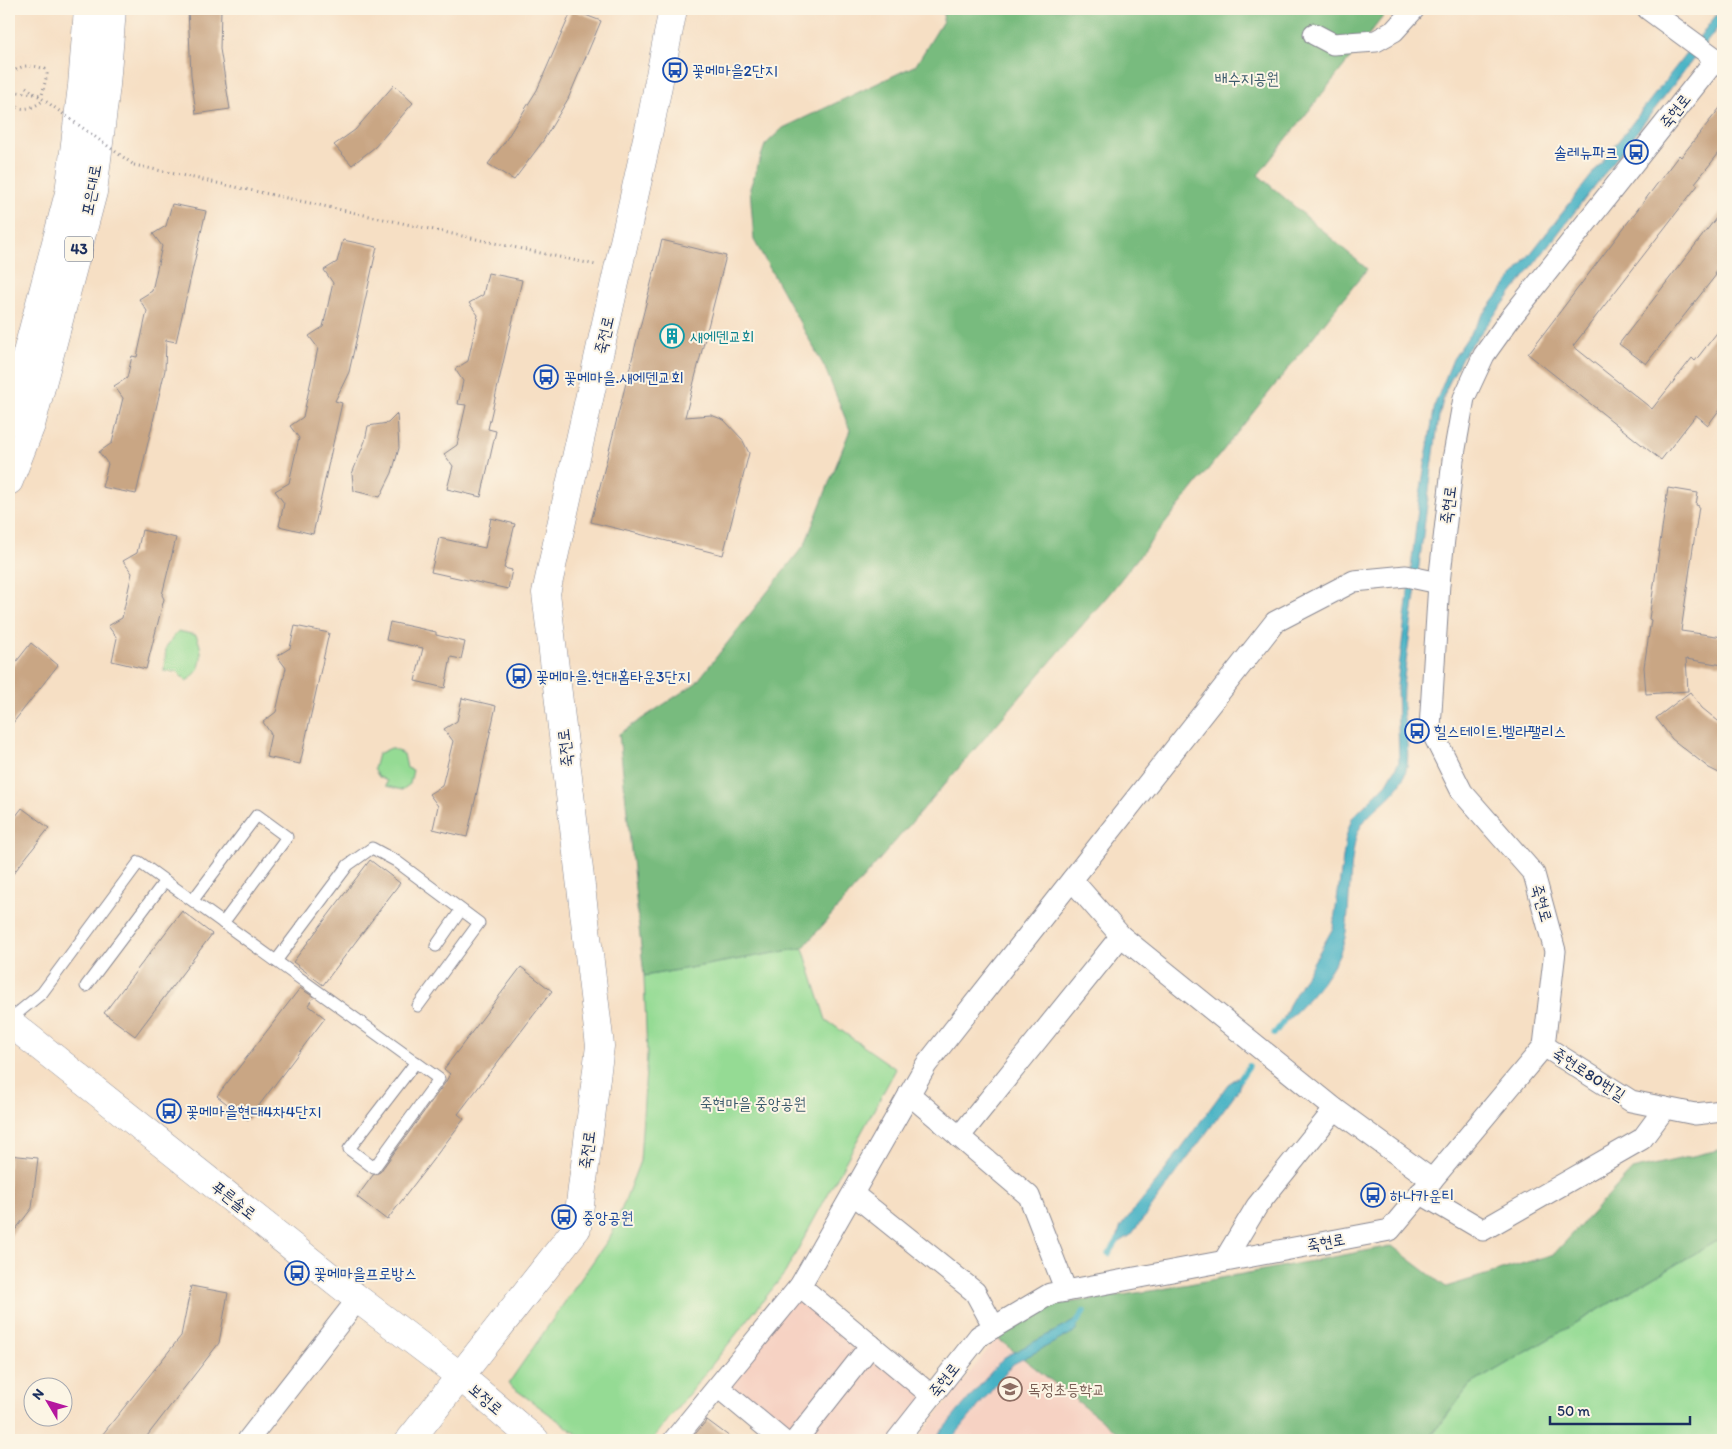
<svg xmlns="http://www.w3.org/2000/svg" width="1732" height="1449" viewBox="0 0 1732 1449" font-family="Itim,'Poor Story',sans-serif">
	<style>
		.built { fill: #f6d2c3 }
		.green { fill: #95db94; stroke: #588579 }
		.forest { fill: #78bb7e; stroke: #4a756e }
		.water { fill: #47b2c5; stroke: #317092 }
		.lines { fill: none; stroke-linecap: round; stroke-linejoin: round }
		.stream { stroke: #47b2c5; stroke-width: 5.5 }
		.building { fill: #c9a684 }
		.lane-casing { stroke: #888791; stroke-width: 13 }
		.street-casing { stroke: #888791; stroke-width: 23 }
		.secondary-casing { stroke: #888791; stroke-width: 29 }
		.highway-casing { stroke: #888791; stroke-width: 29 }
		.path { stroke: #888791; stroke-width: 3; stroke-dasharray: 1 4; stroke-linecap: butt }
		.lane { stroke: #fff; stroke-width: 11 }
		.street { stroke: #fff; stroke-width: 21 }
		.secondary { stroke: #fff; stroke-width: 28 }
		.highway { stroke: #fff; stroke-width: 28 }
		.path-bridge { stroke: #888791; stroke-width: 3; stroke-dasharray: 1 4; stroke-linecap: butt }
		.labels { text-anchor: middle; dominant-baseline: central; stroke-width: 4; stroke-linejoin: round; paint-order: stroke }
		.shield { fill: #fcf5e5; stroke: #5e6a86; stroke-width: 1 }
		.shield-label { font-size: 15px; font-weight: bold; fill: #1b2f5e }
		.transit-label { font-size: 16px; fill: #164399; stroke: #fcf5e5; text-anchor: start }
		.park-label { font-size: 16px; fill: #3a5a6c; stroke: #fcf5e5 }
		.street-label { font-size: 16px; fill: #1b2f5e; stroke: #fcf5e5 }
		.culture-label { font-size: 16px; fill: #0d838f; stroke: #fcf5e5; text-anchor: start }
		.education-label { font-size: 16px; fill: #785e54; stroke: #fcf5e5; text-anchor: start }
	</style>
	<rect width="100%" height="100%" fill="#fcf5e5"/>
	<filter id="ink" filterUnits="userSpaceOnUse"><feTurbulence type="fractalNoise" baseFrequency=".02" numOctaves="2"/><feDisplacementMap in="SourceGraphic" scale="10" xChannelSelector="R" yChannelSelector="G"/><feConvolveMatrix kernelMatrix="1 2 1 2 8 2 1 2 1" color-interpolation-filters="sRGB"/></filter>
	<filter id="wash" filterUnits="userSpaceOnUse"><feTurbulence type="fractalNoise" baseFrequency=".0096" numOctaves="4" result="noise"/><feDisplacementMap in="SourceGraphic" scale="20" xChannelSelector="R" yChannelSelector="G"/><feGaussianBlur stdDeviation="1.12" result="paint"/><feColorMatrix in="noise" values="0 0 0 0 0 0 0 0 0 0 0 0 0 0 0 0 0 1.4 0 .05"/><feComposite in="paint" operator="in"/></filter>
	<g filter="url(#wash)">
		<rect width="100%" height="100%" fill="#f6dfc4"/>
		<g class="built">
			<polygon points="801,1290 929,1396 893,1440 786,1440 721,1387"/>
			<polygon points="997,1338 1127,1440 917,1440"/>
		</g>
		<g class="green">
			<path d="M178,631L196,635C204,651 204,672 186,681L177,672L164,671L166,647Z"/>
			<polygon points="391,748 404,754 407,768 413,770 410,784 402,790 386,786 387,781 379,777 374,769 378,754"/>
			<polygon points="803,948 826,1020 896,1069 785,1273 652,1440 585,1440 508,1384 612,1234 640,1161 647,1055 644,976"/>
			<polygon points="1723,1237 1723,1440 1433,1440 1432,1436 1470,1385"/>
		</g>
		<g class="forest">
			<polygon points="944,9 1389,9 1258,175 1367,269 1110,593 803,948 644,976 619,734 696,683 805,544 850,430 825,368 754,240 750,188 765,145 783,128 916,65 943,21"/>
			<polygon points="1723,1149 1723,1237 1470,1385 1428,1440 1127,1440 997,1338 1052,1305 1157,1290 1392,1246 1446,1287 1554,1254 1632,1170"/>
		</g>
		<g class="water">
			<path d="M1721,9H1723V21L1462,357L1446,389L1439,416L1404,677C1403,687 1402,697 1403,707C1404,729 1413,758 1403,779C1391,803 1361,812 1355,841C1349,871 1350,902 1346,932C1341,967 1305,1004 1280,1027L1289,1005L1333,928L1346,837L1352,818L1387,783L1399,762L1397,685L1419,501L1435,404L1453,359L1482,316Z"/>
			<polygon points="1243,1074 1238,1090 1131,1235 1115,1245 1121,1226 1158,1180 1228,1084"/>
			<polygon points="1080,1318 1076,1331 1013,1364 951,1440 934,1440 1003,1358"/>
		</g>
		<g class="lines">
			<g class="stream">
				<polyline points="1274,1034 1283,1022"/>
				<polyline points="1240,1079 1249,1066"/>
				<polyline points="1109,1254 1118,1240"/>
				<polyline points="1076,1324 1084,1311"/>
			</g>
		</g>
		<g id="blocks">
			<g class="building">
				<polygon points="188,9 221,9 220,49 230,109 196,114 191,75"/>
				<polygon points="572,10 601,21 568,99 543,141 514,180 488,164 504,143 537,90"/>
				<polygon points="394,85 413,103 375,147 352,165 334,145 355,130"/>
				<polygon points="1723,104 1723,148 1695,183 1698,185 1691,194 1573,346 1652,409 1692,358 1695,361 1723,325 1723,405 1708,425 1696,415 1661,460 1528,354 1679,155 1681,157"/>
				<polygon points="172,204 206,211 176,342 166,340 165,370 136,494 102,487 108,464 99,452 112,443 123,398 114,386 127,378 132,356 137,357 147,311 139,299 152,291 162,246 153,234 166,226"/>
				<polygon points="1723,209 1723,261 1714,273 1716,275 1646,364 1619,344"/>
				<polygon points="343,240 377,247 349,372 335,401 342,403 313,534 279,526 284,503 275,491 289,483 299,438 290,426 303,417 318,348 309,336 323,327 333,283 324,270 337,262"/>
				<polygon points="662,240 726,256 685,417 711,415 724,420 742,439 749,453 723,555 591,522"/>
				<polygon points="488,273 522,280 488,429 496,431 481,497 447,489 453,466 444,454 457,445 466,405 458,404 463,381 455,369 468,361 478,315 469,303 483,295"/>
				<polygon points="397,414 399,448 392,473 380,497 354,491 352,474 365,441 368,426 388,423"/>
				<polygon points="1668,488 1698,493 1696,505 1699,506 1681,631 1723,637 1723,665 1686,659 1688,691 1646,694 1644,667 1651,620 1649,619"/>
				<polygon points="491,518 515,524 504,568 512,570 508,589 431,572 439,538 485,548"/>
				<polygon points="142,530 176,538 162,595 164,599 146,669 112,661 117,638 108,626 122,618 132,573 123,561 137,553"/>
				<polygon points="390,622 436,632 436,635 465,642 461,659 451,657 445,688 415,681 423,648 386,640"/>
				<polygon points="295,626 329,633 300,764 266,757 271,734 263,722 276,712 286,668 277,656 290,648"/>
				<polygon points="31,643 58,665 9,728 9,671"/>
				<polygon points="1690,692 1702,708 1723,725 1723,775 1709,768 1672,739 1656,718"/>
				<polygon points="462,698 496,706 467,837 433,829 438,806 429,794 442,786 453,741 444,729 457,721"/>
				<polygon points="22,808 49,828 9,879 9,825"/>
				<polygon points="370,860 400,883 323,985 293,962"/>
				<polygon points="182,911 212,934 135,1036 104,1013"/>
				<polygon points="521,967 552,991 458,1114 464,1119 387,1220 357,1197 373,1175 380,1172 445,1083 450,1074 444,1069"/>
				<polygon points="300,988 314,997 308,1005 325,1018 248,1120 217,1096"/>
				<polygon points="9,1155 38,1158 32,1208 9,1238"/>
				<polygon points="191,1286 228,1293 219,1343 144,1440 98,1440 181,1336"/>
				<polygon points="707,1420 734,1440 690,1440"/>
			</g>
		</g>
	</g>
	<g filter="url(#ink)">
		<use href="#blocks" fill-opacity="0" stroke="#888791" stroke-width="1"/>
		<g class="lines">
			<g class="lane-casing">
				<g id="lane">
					<polyline points="193,900 257,815 287,837 223,923"/>
					<polyline points="436,946 461,910"/>
					<polyline points="276,961 348,865 372,848 396,861 479,923 418,1006"/>
					<polyline points="86,986 165,881"/>
					<path d="M9,1020L42,993L139,862C240,934 340,1007 439,1079L374,1168L349,1149L416,1062"/>
				</g>
			</g>
			<g class="street-casing">
				<g id="street">
					<polyline points="1648,9 1716,59"/>
					<polyline points="1314,34 1333,44 1376,41 1394,31 1414,9"/>
					<polyline points="1072,880 1121,936 1335,1109 1432,1180"/>
					<polyline points="1544,1046 1631,1101 1695,1114 1723,1111"/>
					<polyline points="909,1094 1029,1196 1066,1291"/>
					<polyline points="959,1137 1121,936"/>
					<polyline points="1420,1193 1483,1230 1642,1139 1665,1108"/>
					<polyline points="853,1194 975,1292 994,1327"/>
					<polyline points="1224,1261 1257,1206 1335,1109"/>
					<polyline points="800,1286 932,1396"/>
					<polyline points="718,1387 782,1440"/>
					<polyline points="248,1440 358,1299"/>
					<polyline points="674,1440 800,1286 926,1065 1275,622 1354,581 1406,576 1439,583"/>
					<polyline points="796,1440 871,1345"/>
					<polyline points="897,1440 979,1336 1050,1294 1390,1230 1544,1046 1555,951 1534,874 1462,792 1430,728 1439,583 1453,460 1464,398 1484,355 1509,320 1716,59 1723,66"/>
				</g>
			</g>
			<g class="secondary-casing">
				<g id="secondary">
					<polyline points="9,1022 358,1299 460,1376 535,1440"/>
					<polyline points="410,1440 577,1228 600,1046 546,593 652,116 673,9"/>
				</g>
			</g>
			<g class="highway-casing">
				<g id="highway">
					<polyline points="9,421 69,193 82,86 88,9"/>
					<polyline points="9,481 31,425 93,192 106,85 112,9"/>
				</g>
			</g>
			<g class="path">
				<path d="M9,77C18,64 31,64 45,69L47,74L42,95L9,91"/>
				<path d="M9,101C20,113 32,109 44,100"/>
				<polyline points="134,165 596,265"/>
			</g>
			<use href="#lane" class="lane"/>
			<use href="#street" class="street"/>
			<use href="#secondary" class="secondary"/>
			<use href="#highway" class="highway"/>
			<polyline class="path-bridge" points="26,87 134,165"/>
		</g>
	</g>
	<defs>
		<g id="bus-ring" transform="scale(1.25)"><circle r="9.5" fill="#fcf5e5" stroke="#1a4fb4" stroke-width="1.5"/><path d="M-5-6H5V4H4V6H2V4H-2V6H-4V4H-5ZM-3.5-4V0h7V-4ZM-3.5 1.2v1.5H-2V1.2ZM2 1.2v1.5H3.5V1.2Z" fill="#1a4fb4"/></g>
		<g id="building-ring" transform="scale(1.25)"><circle r="9.5" fill="#fcf5e5" stroke="#0f9aa8" stroke-width="1.5"/><path d="M-4-6H4V6H1V3H-1V6H-4ZM-2.5-4.3h1.7v1.8h-1.7ZM.8-4.3h1.7v1.8H.8ZM-2.5-1h1.7V.8h-1.7ZM.8-1h1.7V.8H.8Z" fill="#0f9aa8"/></g>
		<g id="school-ring" transform="scale(1.25)"><circle r="9.5" fill="#fcf5e5" stroke="#8d6e63" stroke-width="1.5"/><path d="M0-5L7-2L0 1L-7-2ZM-4 1L0 2.5L4 1V4Q0 6-4 4Z" fill="#8d6e63"/></g>
	</defs>
	<g fill-rule="evenodd">
		<use href="#bus-ring" x="675" y="70"/>
		<use href="#bus-ring" x="1636" y="152"/>
		<use href="#building-ring" x="672" y="336"/>
		<use href="#bus-ring" x="546" y="377"/>
		<use href="#bus-ring" x="519" y="676"/>
		<use href="#bus-ring" x="1417" y="731"/>
		<use href="#bus-ring" x="169" y="1111"/>
		<use href="#bus-ring" x="1373" y="1195"/>
		<use href="#bus-ring" x="564" y="1217"/>
		<use href="#bus-ring" x="297" y="1273"/>
		<use href="#school-ring" x="1010" y="1389"/>
	</g>
	<g class="labels">
		<rect class="shield" x="65" y="236.5" width="28" height="25" rx="4"/>
		<g class="shield-label">
			<text x="79" y="249">43</text>
		</g>
		<g class="transit-label">
			<text x="692" y="70">꽃메마을2단지</text>
			<text x="1618" y="152" text-anchor="end">솔레뉴파크</text>
			<text x="564" y="377">꽃메마을.새에덴교회</text>
			<text x="536" y="676">꽃메마을.현대홈타운3단지</text>
			<text x="1434" y="731">힐스테이트.벨라팰리스</text>
			<text x="186" y="1111">꽃메마을현대4차4단지</text>
			<text x="1390" y="1195">하나카운티</text>
			<text x="582" y="1217">중앙공원</text>
			<text x="314" y="1273">꽃메마을프로방스</text>
		</g>
		<g class="park-label">
			<text x="1247" y="78">배수지공원</text>
			<text x="753" y="1103">죽현마을 중앙공원</text>
		</g>
		<g class="street-label">
			<text transform="translate(1675 111) rotate(-52)">죽현로</text>
			<text transform="translate(91 190) rotate(-80)">포은대로</text>
			<text transform="translate(604 335) rotate(-77)">죽전로</text>
			<text transform="translate(1448 505) rotate(-83)">죽현로</text>
			<text transform="translate(565 748) rotate(-97)">죽전로</text>
			<text transform="translate(1542 903) rotate(74)">죽현로</text>
			<text transform="translate(1589 1074) rotate(33)">죽현로80번길</text>
			<text transform="translate(587 1150) rotate(-83)">죽전로</text>
			<text transform="translate(234 1200) rotate(38)">푸른솔로</text>
			<text transform="translate(1326 1242) rotate(-11)">죽현로</text>
			<text transform="translate(944 1380) rotate(-52)">죽현로</text>
			<text transform="translate(486 1399) rotate(41)">보정로</text>
		</g>
		<g class="culture-label">
			<text x="690" y="336">새에덴교회</text>
		</g>
		<g class="education-label">
			<text x="1028" y="1389">독정초등학교</text>
		</g>
	</g>
	<rect width="1732" height="1449" fill="none" stroke="#fcf5e5" stroke-width="30"/>
	<g transform="translate(48 1402) rotate(308)"><circle r="24" fill="#fcf5e5" stroke="#a2a6af"/>
	<path d="M0-4L9 19L0 12L-9 19Z" fill="#b5179e"/>
	<text y="-8" font-size="14" font-weight="bold" text-anchor="middle" fill="#1b2f5e">N</text>
	</g>
	<path d="M1550 1416v8h140v-8" fill="none" stroke="#1b2f5e" stroke-width="2.5"/>
	<text x="1557" y="1416" font-size="15" fill="#1b2f5e" stroke="#fcf5e5" stroke-width="4" paint-order="stroke">50 m</text>
</svg>
